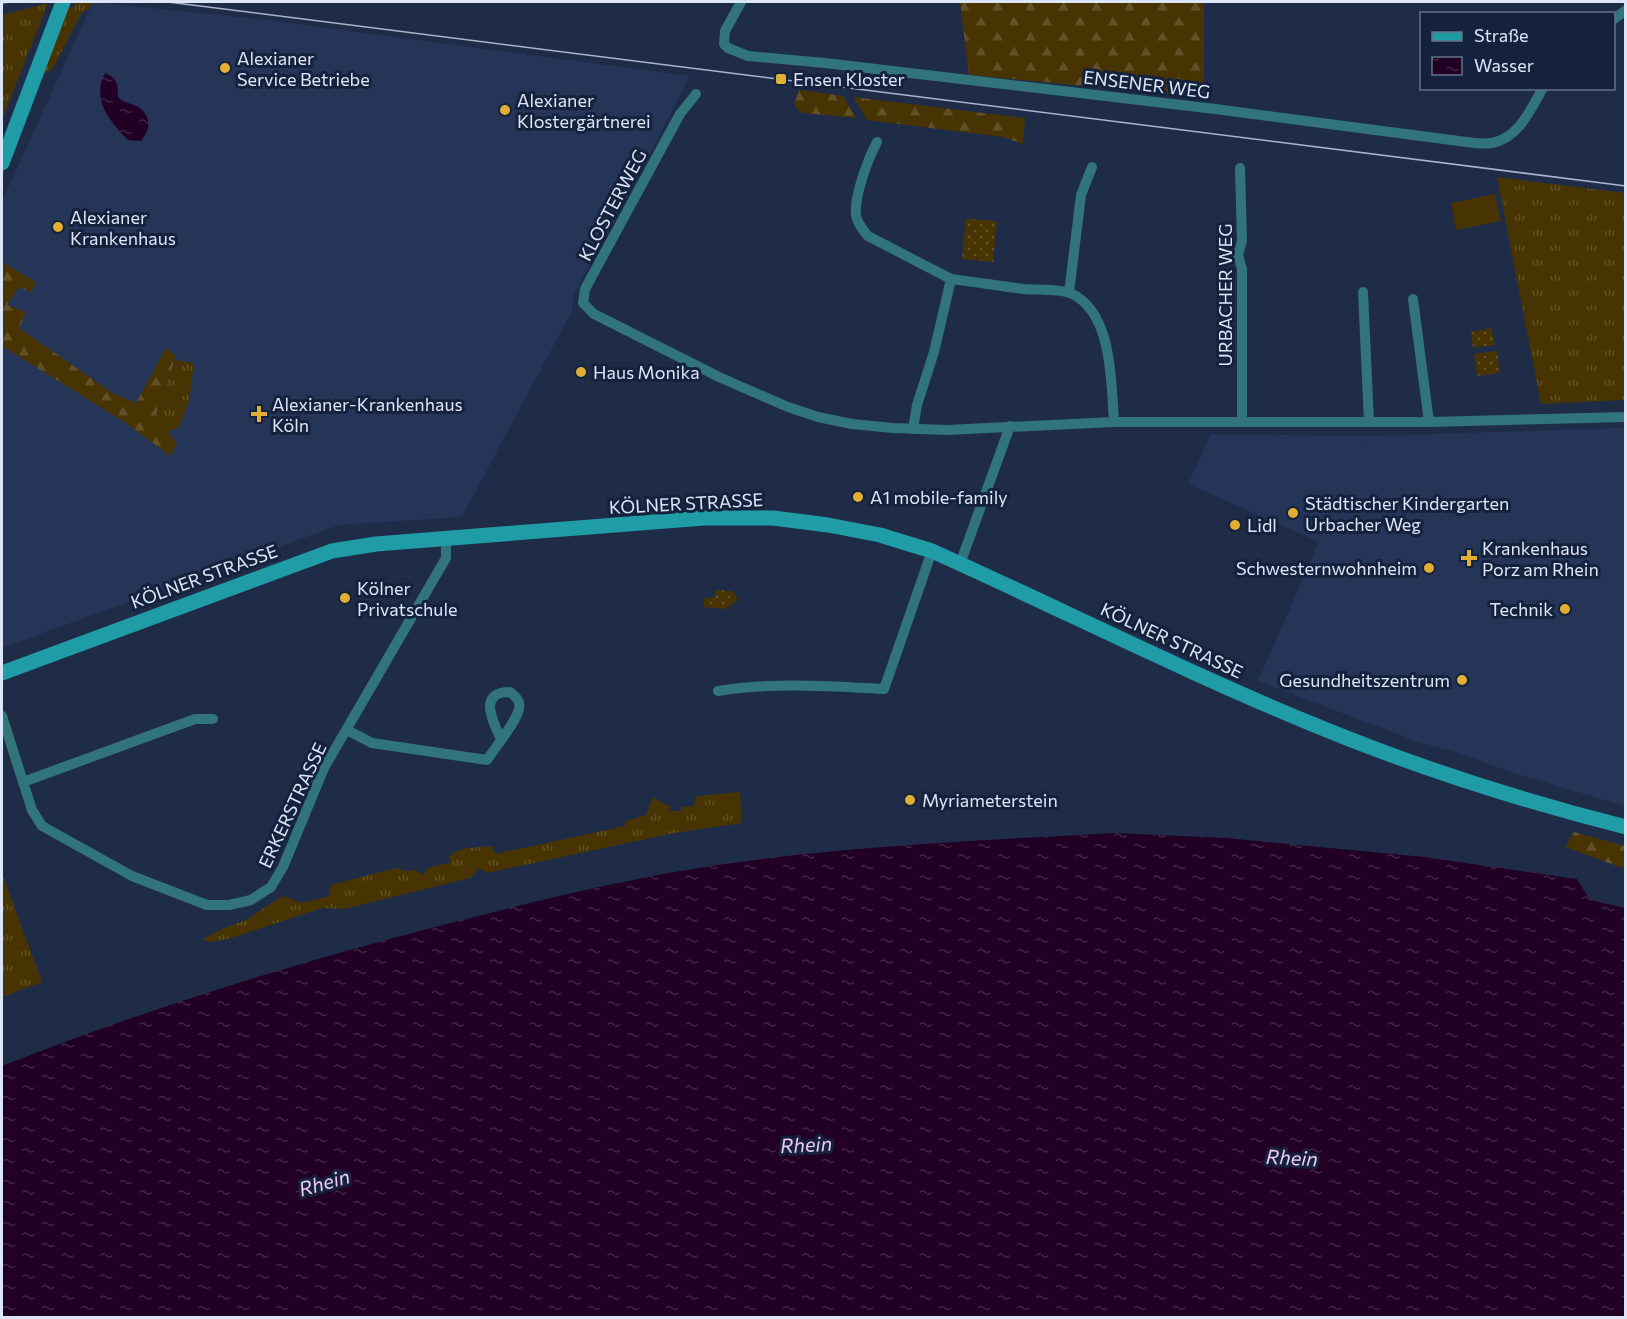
<svg xmlns="http://www.w3.org/2000/svg" width="1627" height="1319" viewBox="0 0 1627 1319" font-family="Commissioner,sans-serif">
	<style>
		.built { fill: #253558 }
		.grass { fill: url(#grass-tufts) }
		.forest { fill: url(#forest-firs) }
		.park { fill: url(#park-dots) }
		.pitch { fill: #483402 }
		.water { fill: url(#water-ripples) }
		.lines { fill: none; stroke-linecap: round; stroke-linejoin: round }
		.street { stroke: #32747b; stroke-width: 10 }
		.secondary { stroke: #209ca7; stroke-width: 15 }
		.tram { stroke: #aab5ca; stroke-width: 1.5 }
		.poi-dot { fill: #e2ae34; stroke: #15223d; stroke-width: 2 }
		.labels { text-anchor: middle; dominant-baseline: central; stroke-width: 6; stroke-linejoin: round; paint-order: stroke }
		.poi-label { font-size: 18px; fill: #dce6f8; stroke: #15223d; text-anchor: start }
		.street-label { font-size: 18px; fill: #dce6f8; stroke: #15223d }
		.water-label { font-size: 20px; font-style: italic; fill: #f2caf5; stroke: #15223d }
	</style>
	<defs>
		<pattern id="grass-tufts" width="24" height="20" patternUnits="userSpaceOnUse" patternTransform="scale(1.5)"><rect width="24" height="20" fill="#483402"/><path d="M3 7l-1-3M5 7V3M7 7l1-3M15 17l-1-3M17 17v-4M19 17l1-3" fill="none" stroke="#625128"/></pattern>
		<pattern id="forest-firs" width="22" height="20" patternUnits="userSpaceOnUse" patternTransform="scale(1.5)"><rect width="22" height="20" fill="#483402"/><path d="M5 1l3.5 6h-7zM16 11l3.5 6h-7z" fill="#625128"/></pattern>
		<pattern id="park-dots" width="8" height="8" patternUnits="userSpaceOnUse" patternTransform="scale(1.5)"><rect width="8" height="8" fill="#483402"/><path d="M2 2h.1M6 6h.1" fill="none" stroke="#625128" stroke-width="1.8" stroke-linecap="round"/></pattern>
		<pattern id="water-ripples" width="26" height="14" patternUnits="userSpaceOnUse" patternTransform="scale(1.5)"><rect width="26" height="14" fill="#220026"/><path d="M2 4q2-2 4 0t4 0M15 11q2-2 4 0t4 0" fill="none" stroke="#422546"/></pattern>
	</defs>
	<rect width="100%" height="100%" fill="#1e2c48"/>
	<g class="built">
		<polygon points="93,2 267,20 690,76 632,189 574,294 572,311 462,517 339,525 2,648 2,201"/>
		<polygon points="1625,428 1625,806 1511,772 1459,753 1418,742 1258,681 1319,542 1188,484 1211,434 1365,436 1359,450 1366,436"/>
	</g>
	<g class="grass">
		<polygon points="76,2 93,2 89,9 82,12 53,68 46,73 44,72 68,6 73,8"/>
		<polygon points="48,3 2,120 2,15"/>
		<polygon points="1497,177 1625,193 1625,400 1541,404"/>
		<polygon points="175,360 194,363 189,401 179,427 168,432 156,414"/>
		<polygon points="740,792 742,823 674,833 487,873 479,868 470,878 344,909 322,908 228,939 209,942 203,939 224,928 246,920 283,896 302,903 329,896 331,885 396,868 407,871 415,870 422,875 428,868 451,862 449,858 452,853 467,848 493,846 495,854 625,826 626,821 646,815 653,797 672,808 667,811 681,811 682,807 693,806 697,796"/>
		<polygon points="2,877 4,879 42,982 2,997"/>
	</g>
	<g class="forest">
		<polygon points="960,2 1204,2 1204,97 969,75"/>
		<polygon points="799,90 843,96 856,118 804,113 798,110 794,104"/>
		<polygon points="853,97 1025,118 1023,144 1003,137 867,120"/>
		<polygon points="2,262 36,282 31,292 19,287 7,305 26,312 19,328 114,394 136,403 166,348 176,356 156,414 177,444 170,456 126,423 2,346"/>
		<polygon points="1574,832 1625,846 1625,869 1565,847"/>
	</g>
	<g class="park">
		<polygon points="966,219 997,221 993,262 962,259"/>
		<polygon points="1491,328 1495,345 1473,348 1471,332"/>
		<polygon points="1497,351 1500,373 1477,376 1474,354"/>
		<polygon points="716,590 732,591 737,597 737,601 725,609 704,607 703,599 715,597"/>
	</g>
	<polygon class="pitch" points="1495,194 1501,221 1456,230 1451,203"/>
	<g class="water">
		<path d="M105,73C118,79 118,85 118,97C124,104 133,103 140,108C152,118 150,131 141,141L128,140C110,122 91,99 105,73Z"/>
		<path d="M1115,833L1226,838L1424,857L1577,879L1590,900L1625,908V1317H2V1066C144,1010 291,964 439,926C517,906 595,886 675,872C818,847 970,841 1115,833Z"/>
	</g>
	<g class="lines">
		<g class="street">
			<path d="M741,2L725,31L724,44L728,48L748,56L825,63L1215,109L1459,141C1469,142 1482,145 1492,143C1519,138 1530,110 1543,88"/>
			<polyline points="1614,19 1626,10"/>
			<polyline points="696,94 680,114 585,289 583,303 594,314 721,378 788,407 818,417 852,424 893,428 947,430 1114,422 1429,422 1626,417"/>
			<path d="M877,142C868,159 854,196 856,215C857,223 863,230 868,236L951,279L934,352L917,405L913,429"/>
			<polyline points="1240,168 1242,241 1238,255 1242,269 1242,421"/>
			<path d="M951,279C975,282 1000,286 1024,289C1036,290 1059,289 1070,293C1113,311 1111,383 1114,422"/>
			<polyline points="1363,292 1369,422"/>
			<polyline points="1069,293 1081,195 1092,167"/>
			<polyline points="1413,299 1429,422"/>
			<polyline points="960,564 1010,426"/>
			<path d="M718,691C773,682 828,686 884,689L932,551"/>
			<polyline points="2,716 32,810 42,826 132,876 207,905 229,905 251,900 271,887 283,867 324,768 446,558 446,540"/>
			<path d="M347,730L372,743L487,760C494,749 518,720 519,708C521,701 515,696 510,692C477,692 493,722 501,739"/>
			<polyline points="23,782 195,719 213,719"/>
		</g>
		<g class="secondary">
			<polyline points="2,163 63,2"/>
			<path d="M2,673L332,551L376,544L704,518H773L828,525L880,535L932,551C1059,608 1183,671 1312,724C1413,766 1519,800 1626,827"/>
		</g>
		<g class="tram">
			<polyline points="168,2 1626,186"/>
			<polyline points="2,3 10,2"/>
		</g>
	</g>
	<g class="poi-dot">
		<circle cx="225" cy="68" r="6"/>
		<rect x="775" y="73" width="12" height="12" rx="3"/>
		<circle cx="505" cy="110" r="6"/>
		<circle cx="58" cy="227" r="6"/>
		<circle cx="581" cy="372" r="6"/>
		<path d="M256 405h6v6h6v6h-6v6h-6v-6h-6v-6h6z"/>
		<circle cx="858" cy="497" r="6"/>
		<circle cx="1293" cy="513" r="6"/>
		<circle cx="1235" cy="525" r="6"/>
		<path d="M1466 549h6v6h6v6h-6v6h-6v-6h-6v-6h6z"/>
		<circle cx="1429" cy="568" r="6"/>
		<circle cx="345" cy="598" r="6"/>
		<circle cx="1565" cy="609" r="6"/>
		<circle cx="1462" cy="680" r="6"/>
		<circle cx="910" cy="800" r="6"/>
	</g>
	<g class="labels">
		<g class="poi-label">
			<text x="237" y="58">Alexianer<tspan x="237" dy="21">Service Betriebe</tspan></text>
			<text x="793" y="79">Ensen Kloster</text>
			<text x="517" y="100">Alexianer<tspan x="517" dy="21">Klostergärtnerei</tspan></text>
			<text x="70" y="217">Alexianer<tspan x="70" dy="21">Krankenhaus</tspan></text>
			<text x="593" y="372">Haus Monika</text>
			<text x="272" y="404">Alexianer-Krankenhaus<tspan x="272" dy="21">Köln</tspan></text>
			<text x="870" y="497">A1 mobile-family</text>
			<text x="1305" y="503">Städtischer Kindergarten<tspan x="1305" dy="21">Urbacher Weg</tspan></text>
			<text x="1247" y="525">Lidl</text>
			<text x="1482" y="548">Krankenhaus<tspan x="1482" dy="21">Porz am Rhein</tspan></text>
			<text x="1417" y="568" text-anchor="end">Schwesternwohnheim</text>
			<text x="357" y="588">Kölner<tspan x="357" dy="21">Privatschule</tspan></text>
			<text x="1553" y="609" text-anchor="end">Technik</text>
			<text x="1450" y="680" text-anchor="end">Gesundheitszentrum</text>
			<text x="922" y="800">Myriameterstein</text>
		</g>
		<g class="street-label">
			<text transform="translate(1147 84) rotate(7)">ENSENER WEG</text>
			<text transform="translate(612 205) rotate(-62)">KLOSTERWEG</text>
			<text transform="translate(1225 295) rotate(-90)">URBACHER WEG</text>
			<text transform="translate(686 503) rotate(-3)">KÖLNER STRASSE</text>
			<text transform="translate(204 576) rotate(-20)">KÖLNER STRASSE</text>
			<text transform="translate(1172 640) rotate(25)">KÖLNER STRASSE</text>
			<text transform="translate(292 805) rotate(-65)">ERKERSTRASSE</text>
		</g>
		<g class="water-label">
			<text transform="translate(806 1144) rotate(-3)">Rhein</text>
			<text transform="translate(1292 1157) rotate(3)">Rhein</text>
			<text transform="translate(324 1182) rotate(-16)">Rhein</text>
		</g>
	</g>
	<rect width="1627" height="1319" fill="none" stroke="#dce6f8" stroke-width="6"/>
	<rect x="1420" y="12" width="195" height="78" fill="#15223d" stroke="#657088" stroke-width="1.5"/>
	<rect x="1432" y="32" width="30" height="9" fill="#209ca7" stroke="#657088" stroke-width="1.5"/>
	<text x="1474" y="42" font-size="18" fill="#dce6f8">Straße</text>
	<rect x="1432" y="57" width="30" height="18" fill="url(#water-ripples)" stroke="#657088" stroke-width="1.5"/>
	<text x="1474" y="72" font-size="18" fill="#dce6f8">Wasser</text>
</svg>
